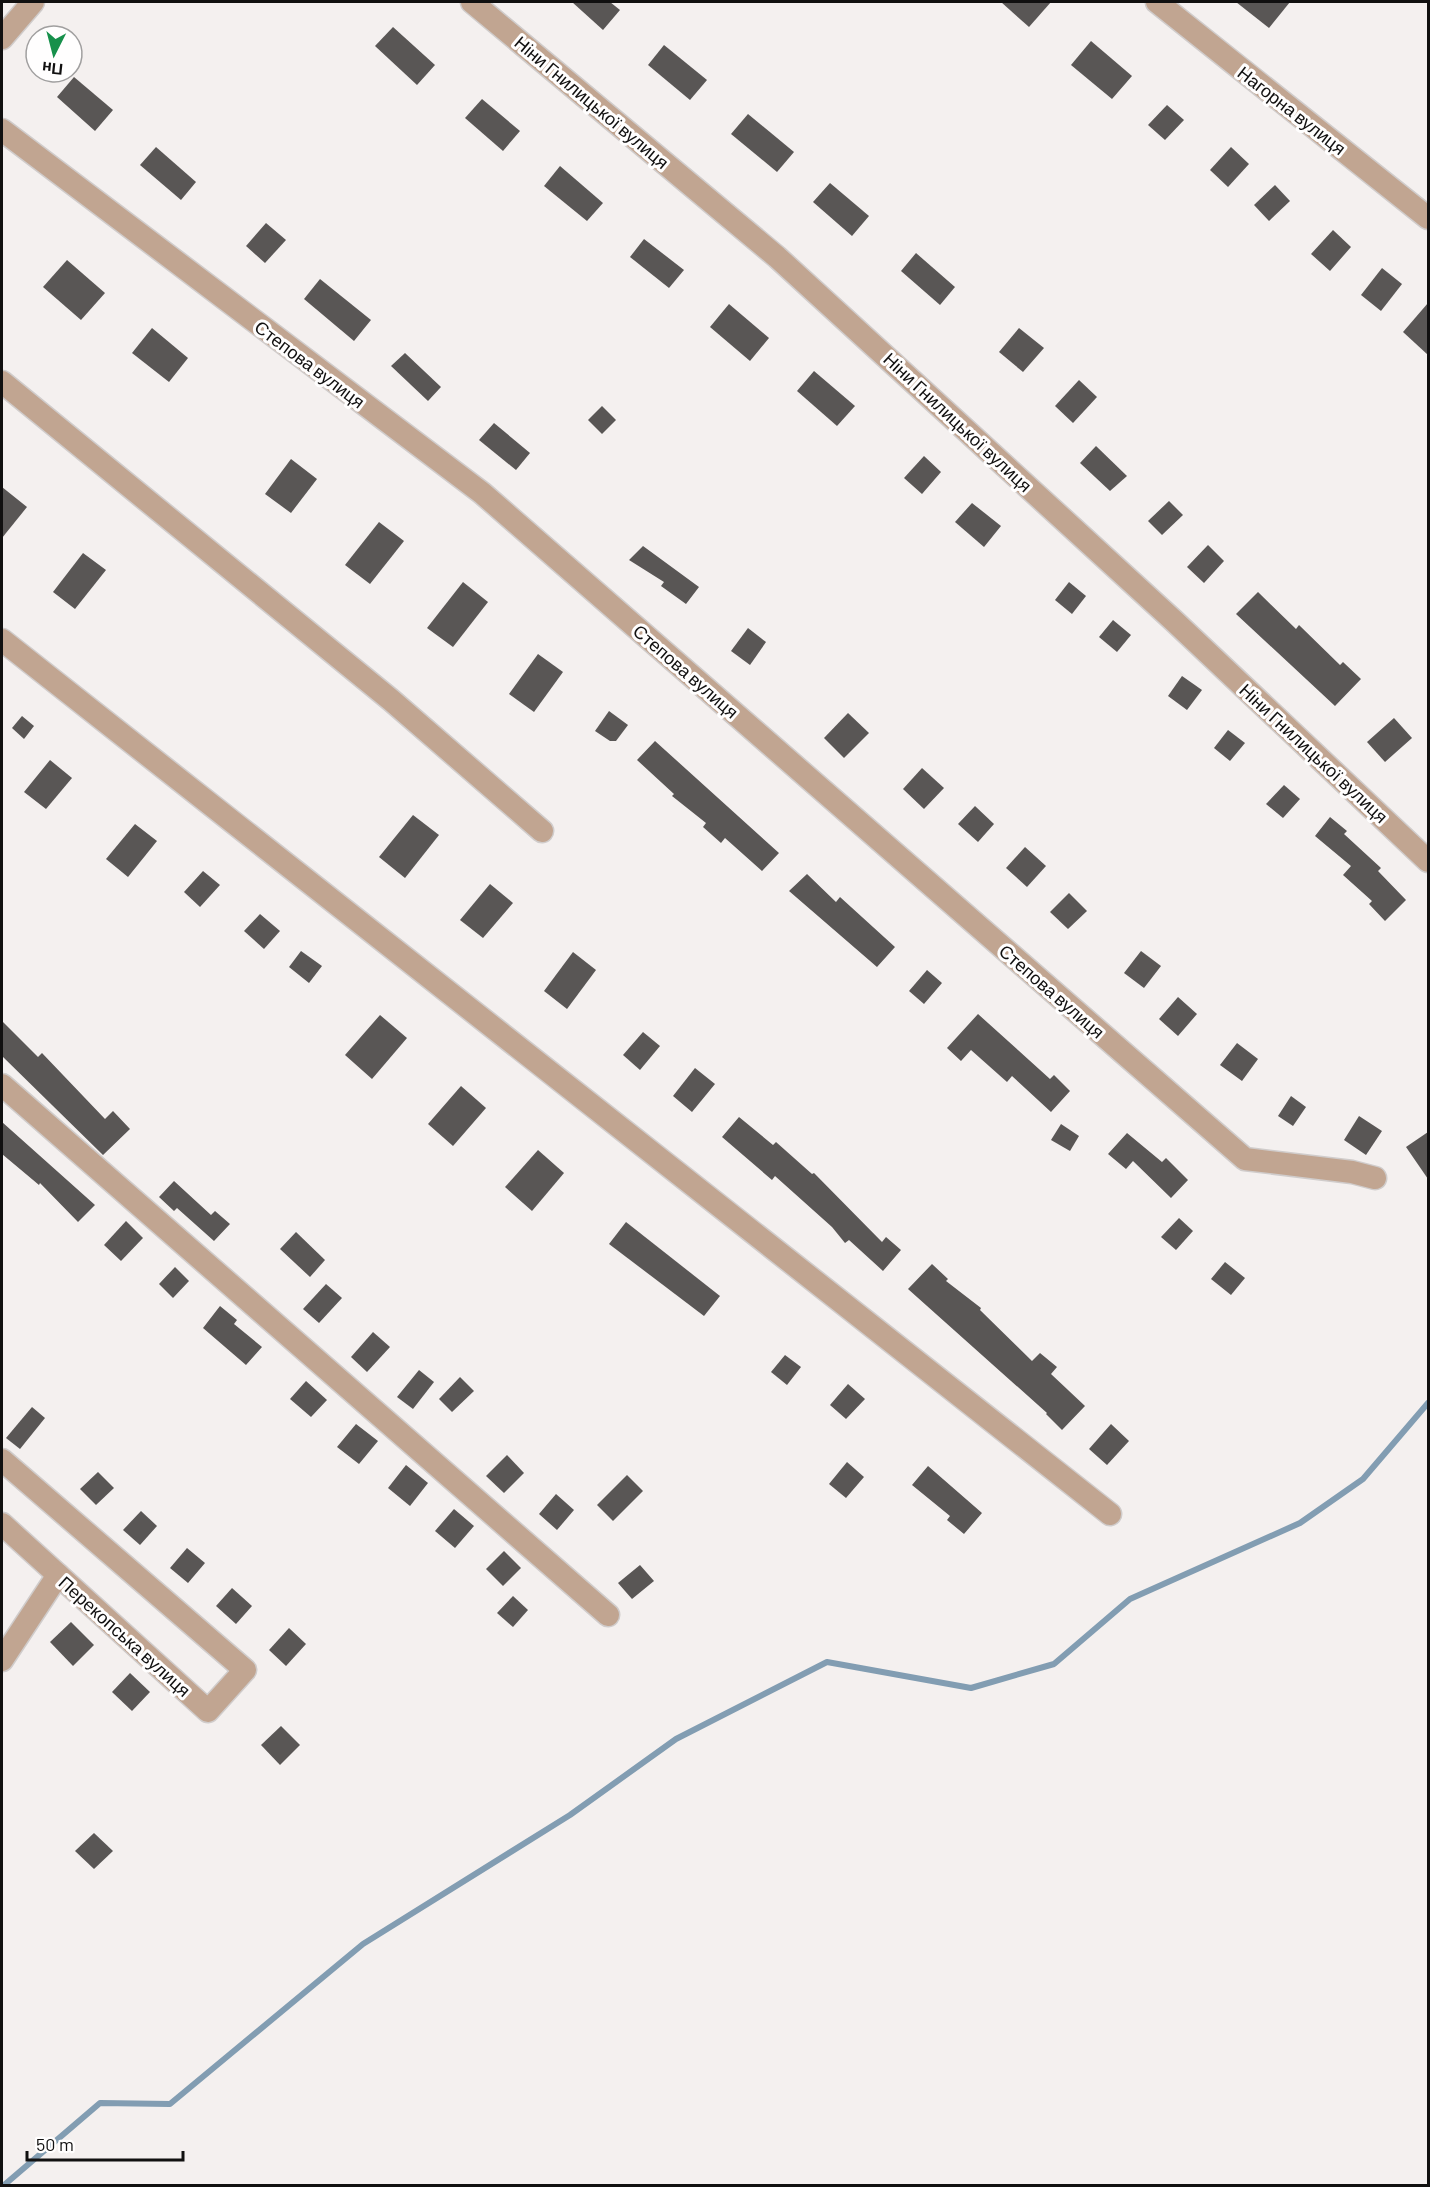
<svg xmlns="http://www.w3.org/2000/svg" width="1430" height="2187" viewBox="0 0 1430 2187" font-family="Barlow,sans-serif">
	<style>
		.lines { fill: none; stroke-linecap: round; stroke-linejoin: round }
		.stream { stroke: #829db2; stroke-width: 6 }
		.building { fill: #595655 }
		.minor-casing { stroke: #d0cccb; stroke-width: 25 }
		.minor { stroke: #c1a591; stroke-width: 22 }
		.labels { text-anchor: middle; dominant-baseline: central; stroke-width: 6; stroke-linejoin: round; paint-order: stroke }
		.street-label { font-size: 18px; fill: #111010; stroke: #fffefe }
	</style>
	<rect width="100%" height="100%" fill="#f4f0ef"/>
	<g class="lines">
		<polyline class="stream" points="3,2186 100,2103 170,2104 363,1944 570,1815 676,1739 827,1662 971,1688 1054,1664 1130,1599 1300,1523 1363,1479 1428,1403"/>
	</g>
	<g class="building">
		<polygon points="572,2 610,2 620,10 603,30"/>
		<polygon points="1001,2 1051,2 1029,27"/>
		<polygon points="1236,2 1290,2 1269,28"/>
		<polygon points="393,27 435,65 417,85 375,46"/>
		<polygon points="1091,41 1132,76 1112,99 1071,65"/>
		<polygon points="664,45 707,80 690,100 648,65"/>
		<polygon points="74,77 113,110 95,131 57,97"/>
		<polygon points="482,99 520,131 503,151 465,118"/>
		<polygon points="1167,105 1184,120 1165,140 1148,125"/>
		<polygon points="748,114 794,152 777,172 731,134"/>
		<polygon points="156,147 196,182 181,200 140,165"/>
		<polygon points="1231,147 1249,164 1228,187 1210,170"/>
		<polygon points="560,166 603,203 587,221 544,186"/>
		<polygon points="830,183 869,216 852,236 813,202"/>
		<polygon points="1275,185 1290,201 1269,221 1254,205"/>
		<polygon points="266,223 286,240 265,263 246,246"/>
		<polygon points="1333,230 1351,247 1330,271 1311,254"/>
		<polygon points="644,239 684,270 669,288 630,257"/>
		<polygon points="916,253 955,287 940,305 901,271"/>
		<polygon points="67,260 105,293 81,320 43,287"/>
		<polygon points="1382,268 1402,284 1381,311 1361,295"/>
		<polygon points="320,279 371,320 354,341 304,299"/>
		<polygon points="1428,303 1428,355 1403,332"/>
		<polygon points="729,304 769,338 750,361 710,327"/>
		<polygon points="152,328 188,358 169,382 132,353"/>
		<polygon points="1019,328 1044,348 1023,372 999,352"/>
		<polygon points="405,353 441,387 428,401 391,366"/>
		<polygon points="814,371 855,406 837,426 797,391"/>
		<polygon points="1079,380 1097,397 1073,423 1055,406"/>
		<polygon points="602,406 616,420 602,434 588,420"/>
		<polygon points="494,423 530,453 516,470 479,440"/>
		<polygon points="1096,446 1127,476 1110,491 1080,463"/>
		<polygon points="924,456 941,472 922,494 904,478"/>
		<polygon points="291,459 317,479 291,513 265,494"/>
		<polygon points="2,487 27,507 2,538"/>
		<polygon points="1169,501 1183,515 1162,535 1148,521"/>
		<polygon points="972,503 1001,526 984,547 955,522"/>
		<polygon points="379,522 404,541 370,584 345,565"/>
		<polygon points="1208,545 1224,561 1204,583 1187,567"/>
		<polygon points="643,546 699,587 686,604 661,586 664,582 629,560"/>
		<polygon points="83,553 106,570 75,609 53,592"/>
		<polygon points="463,582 488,602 453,647 427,628"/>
		<polygon points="1069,582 1086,596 1072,614 1055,600"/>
		<polygon points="1258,592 1296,629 1299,625 1340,665 1343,662 1361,679 1335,706 1236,614"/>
		<polygon points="1113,620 1131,635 1117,652 1099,637"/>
		<polygon points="748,628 766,642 750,665 731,651"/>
		<polygon points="538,654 563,672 534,712 509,694"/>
		<polygon points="1182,676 1202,690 1187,710 1168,696"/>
		<polygon points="609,711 628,725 616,741 610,741 595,731"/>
		<polygon points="848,713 869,733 844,758 824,738"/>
		<polygon points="22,716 34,726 24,739 12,728"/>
		<polygon points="1394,718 1412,738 1385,762 1367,742"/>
		<polygon points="1228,730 1245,743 1230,761 1214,748"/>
		<polygon points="655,741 779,853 762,871 725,838 721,843 703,827 706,823 672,796 674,794 637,760"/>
		<polygon points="50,760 72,778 46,809 24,792"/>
		<polygon points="922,768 944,788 924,809 903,789"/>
		<polygon points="1284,785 1300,799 1283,818 1266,804"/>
		<polygon points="975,806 994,824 978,842 958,824"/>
		<polygon points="413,815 439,835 405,878 379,857"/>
		<polygon points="1330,817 1347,831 1344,834 1381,868 1378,871 1406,900 1385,921 1369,904 1372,901 1343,875 1351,866 1315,836"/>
		<polygon points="135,824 157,841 128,877 106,859"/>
		<polygon points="1025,847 1046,866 1027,887 1006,868"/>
		<polygon points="203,871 220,885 200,907 184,892"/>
		<polygon points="807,874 836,902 840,897 895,947 877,967 789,891"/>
		<polygon points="490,884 513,903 483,938 460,920"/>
		<polygon points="1069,893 1087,911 1068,929 1050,912"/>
		<polygon points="260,914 280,931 264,949 244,931"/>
		<polygon points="301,951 322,966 309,983 289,967"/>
		<polygon points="1141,951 1161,966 1144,988 1124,973"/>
		<polygon points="573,952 596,970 567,1009 544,991"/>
		<polygon points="927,970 942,983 924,1004 909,991"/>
		<polygon points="1178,997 1197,1014 1178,1036 1159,1019"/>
		<polygon points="978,1014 1050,1079 1054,1075 1070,1091 1051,1112 1012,1076 1007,1082 971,1050 961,1061 947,1048"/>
		<polygon points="380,1015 407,1038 372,1079 345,1055"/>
		<polygon points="2,1021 38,1057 42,1053 105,1119 113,1111 130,1129 103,1155 2,1056"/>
		<polygon points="643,1032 660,1046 640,1070 623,1055"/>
		<polygon points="1237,1043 1258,1059 1242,1081 1220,1065"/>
		<polygon points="695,1068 715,1084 692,1112 673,1096"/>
		<polygon points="461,1086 486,1108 453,1146 428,1124"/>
		<polygon points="1291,1096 1306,1107 1293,1126 1278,1116"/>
		<polygon points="1359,1116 1382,1131 1366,1155 1344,1140"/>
		<polygon points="739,1117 773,1145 776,1142 812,1174 814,1173 882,1242 886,1237 901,1250 883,1271 849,1240 845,1243 832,1227 775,1176 772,1180 722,1137"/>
		<polygon points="2,1122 95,1205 78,1222 40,1183 39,1185 2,1154"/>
		<polygon points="1061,1124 1079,1136 1070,1151 1051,1140"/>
		<polygon points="1428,1132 1428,1179 1406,1147"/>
		<polygon points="1127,1133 1162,1162 1166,1158 1188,1180 1171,1198 1133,1161 1126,1169 1108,1154"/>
		<polygon points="538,1150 564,1173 532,1211 505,1187"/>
		<polygon points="174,1181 211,1215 215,1211 230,1224 214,1241 177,1208 174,1211 159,1197"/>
		<polygon points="1179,1218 1193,1231 1176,1250 1161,1237"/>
		<polygon points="126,1221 143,1238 121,1261 104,1245"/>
		<polygon points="626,1222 720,1296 704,1316 609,1244"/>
		<polygon points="296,1232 325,1260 310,1277 280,1249"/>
		<polygon points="1225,1262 1245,1278 1231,1295 1211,1279"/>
		<polygon points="932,1264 948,1279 946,1281 981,1308 980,1310 1032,1361 1040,1353 1057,1367 1051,1374 1085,1406 1062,1430 1046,1414 1047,1413 908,1289"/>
		<polygon points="175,1267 189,1281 173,1298 159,1284"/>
		<polygon points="326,1284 342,1298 319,1323 303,1309"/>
		<polygon points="220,1306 237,1320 234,1324 262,1347 246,1365 203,1328"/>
		<polygon points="373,1332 390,1347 367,1372 351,1357"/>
		<polygon points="785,1355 801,1367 787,1385 771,1372"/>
		<polygon points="419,1370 434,1382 413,1409 397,1397"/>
		<polygon points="460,1377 474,1391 452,1412 439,1399"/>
		<polygon points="306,1381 327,1400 311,1417 290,1399"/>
		<polygon points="848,1384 865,1399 846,1419 830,1405"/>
		<polygon points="32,1407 45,1418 20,1449 6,1438"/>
		<polygon points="356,1424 378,1441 359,1464 337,1447"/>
		<polygon points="1111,1424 1129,1441 1107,1465 1089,1449"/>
		<polygon points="507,1455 524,1473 504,1493 486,1476"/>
		<polygon points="847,1462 864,1477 846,1498 829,1484"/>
		<polygon points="406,1465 428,1483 410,1506 388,1488"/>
		<polygon points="928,1466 982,1513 964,1534 947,1520 950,1516 912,1485"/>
		<polygon points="98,1472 114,1488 96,1505 80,1489"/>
		<polygon points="627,1475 643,1491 613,1521 597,1505"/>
		<polygon points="556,1494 574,1510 557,1530 539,1514"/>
		<polygon points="454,1509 474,1526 455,1548 435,1531"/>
		<polygon points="141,1511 157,1526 140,1545 123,1530"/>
		<polygon points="187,1548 205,1563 188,1583 170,1568"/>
		<polygon points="504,1551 521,1568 503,1586 486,1569"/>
		<polygon points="640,1565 654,1581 632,1599 618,1583"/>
		<polygon points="232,1588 252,1606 236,1624 216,1606"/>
		<polygon points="513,1596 528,1610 513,1627 497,1613"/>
		<polygon points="71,1622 94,1645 73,1666 50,1642"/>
		<polygon points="289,1628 306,1644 286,1666 269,1650"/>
		<polygon points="130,1673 150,1692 132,1711 112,1692"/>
		<polygon points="281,1726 300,1745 280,1765 261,1745"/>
		<polygon points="94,1833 113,1851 94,1869 75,1851"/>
	</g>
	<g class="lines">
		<g class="minor-casing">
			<g id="minor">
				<polyline points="472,2 777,257 1173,620 1428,861"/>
				<polyline points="1157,2 1428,218"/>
				<polyline points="2,38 33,2"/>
				<polyline points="2,130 482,493 1245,1159 1352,1172 1375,1178"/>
				<polyline points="2,382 391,700 542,831"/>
				<polyline points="2,640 1110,1514"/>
				<polyline points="2,1085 608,1615"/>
				<polyline points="2,1460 245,1670 208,1711 2,1524"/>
				<polyline points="2,1660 58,1575"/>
			</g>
		</g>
		<use href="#minor" class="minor"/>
	</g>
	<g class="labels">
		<g class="street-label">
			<text transform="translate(592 102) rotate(40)">Ніни Гнилицької вулиця</text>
			<text transform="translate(1292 110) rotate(38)">Нагорна вулиця</text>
			<text transform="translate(310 364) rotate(37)">Степова вулиця</text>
			<text transform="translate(958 422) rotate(43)">Ніни Гнилицької вулиця</text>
			<text transform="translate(686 671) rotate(41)">Степова вулиця</text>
			<text transform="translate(1314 753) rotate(43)">Ніни Гнилицької вулиця</text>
			<text transform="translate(1052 991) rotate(41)">Степова вулиця</text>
			<text transform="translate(125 1636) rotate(42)">Перекопська вулиця</text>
		</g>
	</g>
	<rect width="1430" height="2187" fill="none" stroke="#111010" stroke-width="6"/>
	<g transform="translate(54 54) rotate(186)"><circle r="28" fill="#fffefe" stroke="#a09f9f" stroke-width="1.5"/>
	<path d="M0-4.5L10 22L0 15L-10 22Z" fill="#17904b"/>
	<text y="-9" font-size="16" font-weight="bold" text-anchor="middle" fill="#111010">Пн</text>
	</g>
	<path d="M27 2151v9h156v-9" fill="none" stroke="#111010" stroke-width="3"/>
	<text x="36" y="2151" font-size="18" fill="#111010" stroke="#fffefe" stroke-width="4.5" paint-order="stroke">50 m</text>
</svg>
